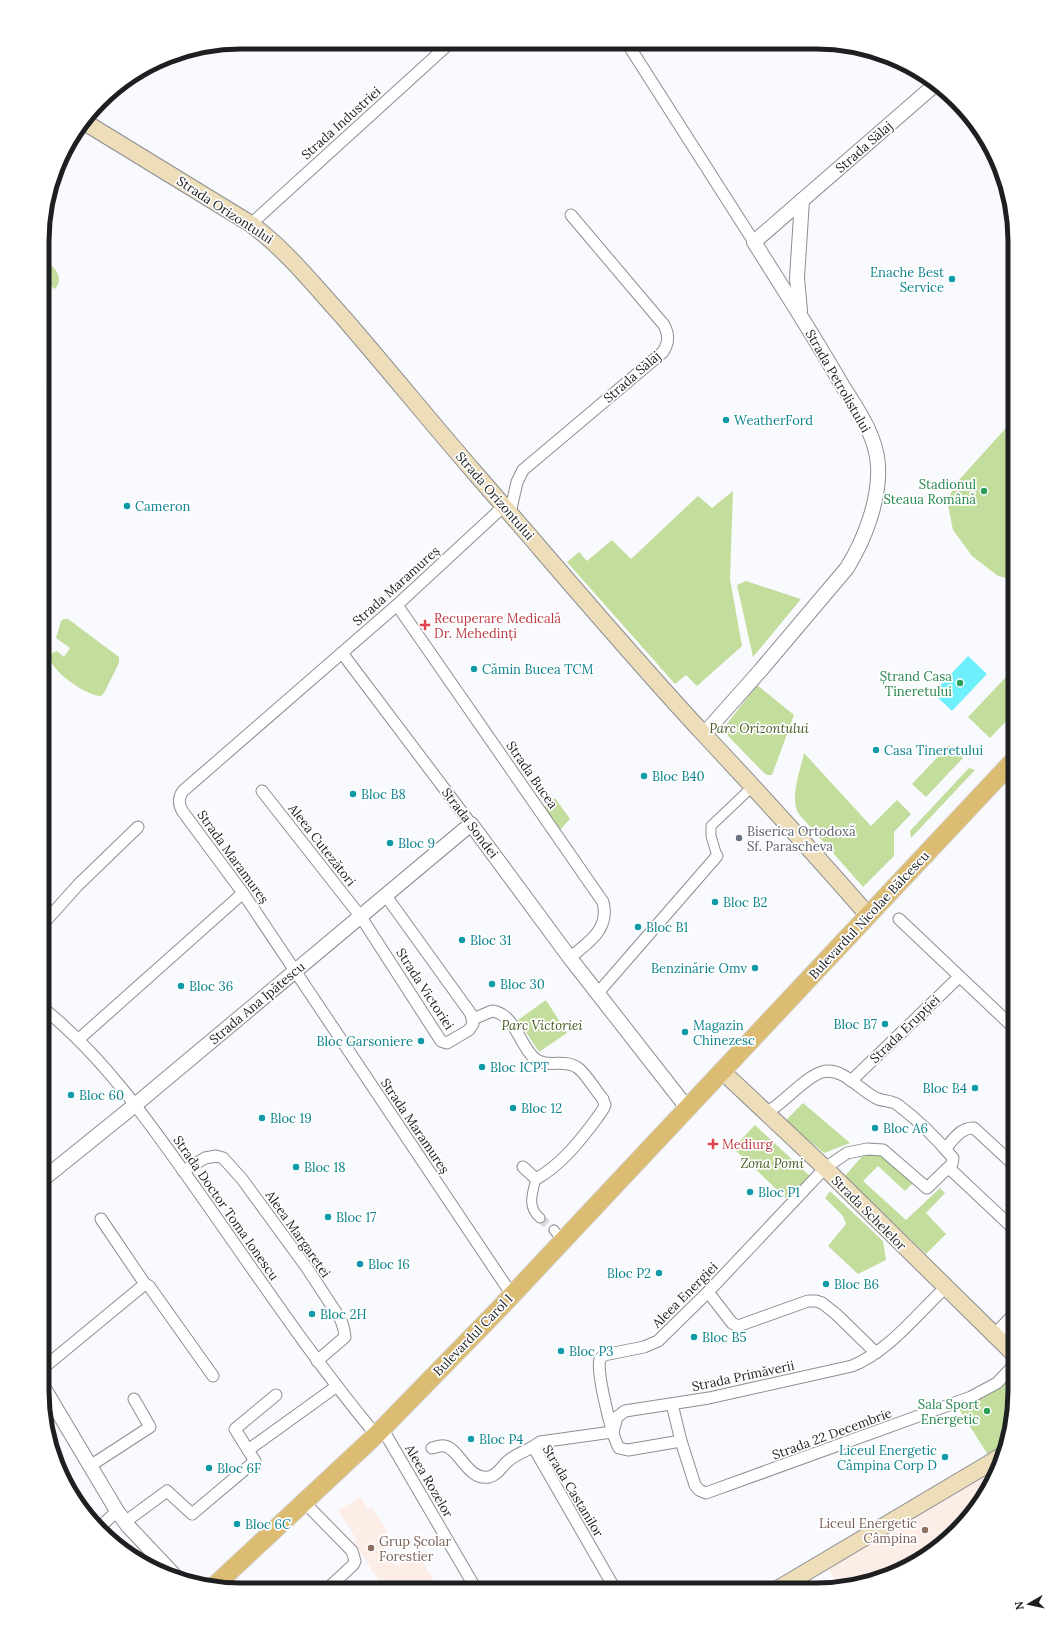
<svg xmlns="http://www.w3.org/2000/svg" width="1057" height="1632" viewBox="0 0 1057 1632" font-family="Lora,serif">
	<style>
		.education { fill: #fcede7 }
		.green { fill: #c3dd9d }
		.water { fill: #6eeffc }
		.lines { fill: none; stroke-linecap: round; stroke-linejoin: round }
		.pedestrian-tunnel { stroke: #d8d9dd; stroke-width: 9; stroke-dasharray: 9 4.5; stroke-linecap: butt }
		.pedestrian-casing { stroke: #8c8e94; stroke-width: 11 }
		.minor-casing { stroke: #8c8e94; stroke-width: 13 }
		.tertiary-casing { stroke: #8c8e94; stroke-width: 16 }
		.secondary-casing { stroke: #8c8e94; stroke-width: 18 }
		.primary-casing { stroke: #d6d7d7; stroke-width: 20 }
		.pedestrian { stroke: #fff; stroke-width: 9 }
		.minor { stroke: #fff; stroke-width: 11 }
		.tertiary { stroke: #fff; stroke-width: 14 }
		.secondary { stroke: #eeddb9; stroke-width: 16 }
		.primary { stroke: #dcbc73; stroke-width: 18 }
		.culture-dot { fill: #0f9aa8; stroke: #fff; stroke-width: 1.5 }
		.leisure-dot { fill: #2e9e5b; stroke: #fff; stroke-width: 1.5 }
		.health-dot { fill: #e0444e; stroke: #fff; stroke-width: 1.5 }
		.worship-dot { fill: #6b7280; stroke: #fff; stroke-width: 1.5 }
		.education-dot { fill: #8d6e63; stroke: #fff; stroke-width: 1.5 }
		.labels { text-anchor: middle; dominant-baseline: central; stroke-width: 3.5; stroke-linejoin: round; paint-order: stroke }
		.street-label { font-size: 13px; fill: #1e1f21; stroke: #fff }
		.culture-label { font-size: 13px; fill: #0d838f; stroke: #fff; text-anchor: start }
		.leisure-label { font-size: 13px; fill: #27864d; stroke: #fff; text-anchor: end }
		.health-label { font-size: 13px; fill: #be3a42; stroke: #fff; text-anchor: start }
		.park-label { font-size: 13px; font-style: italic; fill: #465b21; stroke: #fff }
		.worship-label { font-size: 13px; fill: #5b616d; stroke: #fff; text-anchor: start }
		.education-label { font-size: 13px; fill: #785e54; stroke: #fff; text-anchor: end }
		.rim { fill: none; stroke: #1e1f21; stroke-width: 5 }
	</style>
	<rect width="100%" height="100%" fill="#f9fafe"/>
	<g class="education">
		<polygon points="997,1469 974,1512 937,1549 892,1575 839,1585 829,1569"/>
		<polygon points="360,1497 368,1509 372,1507 388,1533 379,1539 396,1566 417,1553 434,1580 430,1582 434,1589 384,1589 354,1542 357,1540 338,1511"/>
	</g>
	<g class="green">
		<path d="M44,260C54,266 65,277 55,289L44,282Z"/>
		<polygon points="1015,418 1015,580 998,576 972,556 953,530 947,500 958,481"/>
		<polygon points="733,491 730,579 742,646 697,686 686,675 675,684 567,562 579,552 587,561 612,540 631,559 698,496 712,508"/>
		<polygon points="746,581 801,599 753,657 737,585"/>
		<polygon points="43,600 50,606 51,610 44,646"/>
		<path d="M64,619H68L119,657V663L104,693L101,696C87,696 52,672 50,658L52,653L57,651L64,657L70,648L56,638L61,621Z"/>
		<polygon points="1009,674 1015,680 1015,712 990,738 968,717"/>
		<polygon points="757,685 794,715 772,775 767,775 762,771 728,736 726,725"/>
		<polygon points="949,745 963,758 926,797 912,784"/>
		<path d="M804,753L871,826L897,800L911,814L894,832V856L863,887L798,813C790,795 800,772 804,753Z"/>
		<polygon points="969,768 975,770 911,838 910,831"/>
		<polygon points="555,798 570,819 559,831 543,808"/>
		<polygon points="546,1000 567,1033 539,1052 518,1020"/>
		<polygon points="803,1103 850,1143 824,1153 785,1121"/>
		<polygon points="755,1125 810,1176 788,1200 733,1148"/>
		<polygon points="879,1152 913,1183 905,1191 878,1166 863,1181 906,1220 940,1188 945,1193 926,1213 946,1234 926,1254 844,1177 865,1153"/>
		<polygon points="830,1191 883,1241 886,1260 858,1274 828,1246 846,1224 843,1216 825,1198"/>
		<polygon points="1015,1372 1015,1404 1007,1444 988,1455 959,1409 989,1391"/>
	</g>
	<polygon class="water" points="968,656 987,674 952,711 933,693"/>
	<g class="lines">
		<polyline class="pedestrian-tunnel" points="540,1218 554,1230"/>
		<g class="pedestrian-casing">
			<g id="pedestrian">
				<polyline points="717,856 711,836 711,826 753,786"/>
				<path d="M536,1179C532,1194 527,1207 540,1218"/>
				<polyline points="554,1230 563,1241"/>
			</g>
		</g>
		<g class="minor-casing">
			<g id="minor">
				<polyline points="627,43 754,242"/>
				<polyline points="251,224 450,43"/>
				<path d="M504,506L397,605L183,791C178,798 178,804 183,812L243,893L512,1295"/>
				<path d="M510,513L517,482L523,470L663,352C669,342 669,335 664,325L571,215"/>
				<path d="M397,605L603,902C610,930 588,942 570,958"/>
				<polyline points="342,653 471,824"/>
				<polyline points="262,791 361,917 441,1041 447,1043 469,1030 473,1024 471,1014 386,896"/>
				<polyline points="899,919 1015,1029"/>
				<polyline points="43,924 78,885 138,827"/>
				<polyline points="597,994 717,856"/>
				<path d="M43,1008C105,1058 151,1125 197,1190C255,1272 311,1357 376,1435"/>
				<path d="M473,1019L492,1011C515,1014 519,1044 534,1058C546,1069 565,1058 578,1068C587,1075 595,1090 603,1099C603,1100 605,1105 605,1105C604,1109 599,1115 597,1118C580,1141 561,1165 536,1179L523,1167"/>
				<polyline points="79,1039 243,893"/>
				<polyline points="851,1081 959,977"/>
				<path d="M945,1149C953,1140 961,1127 974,1128L1015,1166"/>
				<polyline points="949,1168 1015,1230"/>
				<polyline points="183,1171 205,1158 216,1156 223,1158 242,1179 307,1268 341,1320 344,1330 345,1337 317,1361"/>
				<polyline points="101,1219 145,1284 149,1286 213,1376"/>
				<polyline points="708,1292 732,1323 738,1326 808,1301 816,1301 822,1303 836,1314 876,1353"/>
				<polyline points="42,1369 145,1284"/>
				<polyline points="672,1404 681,1441 695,1485 699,1490 706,1493 971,1397 997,1383 1015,1364"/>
				<polyline points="382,1428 476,1589"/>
				<path d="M613,1432L617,1417L625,1411L709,1398L852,1366C889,1351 916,1315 945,1288"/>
				<path d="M681,1441L628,1450L619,1448C612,1436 596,1372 600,1359L604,1355L644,1347L658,1341L708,1292L825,1168L847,1153L867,1149L883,1150L927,1188L952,1164L953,1158C937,1139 918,1120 898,1105C893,1101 884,1101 878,1099C861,1092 843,1066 822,1072C805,1077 784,1103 766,1113"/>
				<path d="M432,1448C436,1447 441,1445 444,1446C459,1447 467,1481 489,1477C498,1475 501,1467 508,1461C517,1453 530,1450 540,1442L612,1432"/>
				<polyline points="534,1448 615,1589"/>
				<polyline points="248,1450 235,1429 276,1395"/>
				<polyline points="90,1466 150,1427 134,1399"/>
				<polyline points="303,1501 352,1551 355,1561 353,1565 327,1589"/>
				<polyline points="125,1522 167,1491 192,1514 255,1461 248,1450 337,1386"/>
				<polyline points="99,1528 117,1511"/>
			</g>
		</g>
		<g class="tertiary-casing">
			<g id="tertiary">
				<polyline points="800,311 797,278 802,200"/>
				<path d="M704,734L760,671L847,568C865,539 880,499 878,465C876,435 857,409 842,385C814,336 784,290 754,242L937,83"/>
				<polyline points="42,1180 135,1105 471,824 570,958 688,1109"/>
				<polyline points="995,1336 1015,1315"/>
				<polyline points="42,1385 117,1511 128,1526 177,1578"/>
			</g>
		</g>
		<g class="secondary-casing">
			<g id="secondary">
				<path d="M86,123L251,224C288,252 311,282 342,316C387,368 430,421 475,473C550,559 624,648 702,732C758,792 814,853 868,915"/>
				<polyline points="723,1072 825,1168 1015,1355"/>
				<polyline points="776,1590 1005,1454"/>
			</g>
		</g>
		<g class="primary-casing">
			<polyline id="primary" points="212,1588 376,1435 498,1310 1015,759"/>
		</g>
		<use href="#pedestrian" class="pedestrian"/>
		<use href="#minor" class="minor"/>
		<use href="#tertiary" class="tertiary"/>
		<use href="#secondary" class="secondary"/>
		<use href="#primary" class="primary"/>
	</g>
	<g class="culture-dot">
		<circle cx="952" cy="279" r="4"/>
		<circle cx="726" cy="420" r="4"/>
		<circle cx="127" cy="506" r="4"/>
		<circle cx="474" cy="669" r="4"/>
		<circle cx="876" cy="750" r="4"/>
		<circle cx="644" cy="776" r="4"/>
		<circle cx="353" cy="794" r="4"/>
		<circle cx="390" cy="843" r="4"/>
		<circle cx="715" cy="902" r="4"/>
		<circle cx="638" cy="927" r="4"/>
		<circle cx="462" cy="940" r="4"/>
		<circle cx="755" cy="968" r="4"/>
		<circle cx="492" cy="984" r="4"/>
		<circle cx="181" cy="986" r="4"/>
		<circle cx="885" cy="1024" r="4"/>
		<circle cx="685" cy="1032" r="4"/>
		<circle cx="421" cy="1041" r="4"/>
		<circle cx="482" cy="1067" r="4"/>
		<circle cx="975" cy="1088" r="4"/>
		<circle cx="71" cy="1095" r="4"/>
		<circle cx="513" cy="1108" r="4"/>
		<circle cx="262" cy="1118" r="4"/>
		<circle cx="875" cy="1128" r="4"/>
		<circle cx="296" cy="1167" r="4"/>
		<circle cx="750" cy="1192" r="4"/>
		<circle cx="328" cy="1217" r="4"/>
		<circle cx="360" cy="1264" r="4"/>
		<circle cx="659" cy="1273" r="4"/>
		<circle cx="826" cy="1284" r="4"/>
		<circle cx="312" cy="1314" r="4"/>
		<circle cx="694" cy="1337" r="4"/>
		<circle cx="561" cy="1351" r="4"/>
		<circle cx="471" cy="1439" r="4"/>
		<circle cx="945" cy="1457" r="4"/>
		<circle cx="209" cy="1468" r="4"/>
		<circle cx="237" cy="1524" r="4"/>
	</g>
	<g class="leisure-dot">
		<circle cx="984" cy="491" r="4"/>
		<circle cx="960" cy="683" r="4"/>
		<circle cx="987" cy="1411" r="4"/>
	</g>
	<g class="health-dot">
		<path d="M423 619h4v4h4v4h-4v4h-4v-4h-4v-4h4z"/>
		<path d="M711 1138h4v4h4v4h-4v4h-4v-4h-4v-4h4z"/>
	</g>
	<circle class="worship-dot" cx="739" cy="838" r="4"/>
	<g class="education-dot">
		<circle cx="925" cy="1530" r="4"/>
		<circle cx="371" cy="1548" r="4"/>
	</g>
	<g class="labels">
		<g class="street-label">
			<text transform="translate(341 123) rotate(-42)">Strada Industriei</text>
			<text transform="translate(864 147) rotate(-41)">Strada Sălaj</text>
			<text transform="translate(225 210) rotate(33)">Strada Orizontului</text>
			<text transform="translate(632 377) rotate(-41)">Strada Sălaj</text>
			<text transform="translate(838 381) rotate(60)">Strada Petrolistului</text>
			<text transform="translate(495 496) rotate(49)">Strada Orizontului</text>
			<text transform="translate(396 586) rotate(-42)">Strada Maramureș</text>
			<text transform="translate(532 775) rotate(55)">Strada Bucea</text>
			<text transform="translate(470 823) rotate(53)">Strada Sondei</text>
			<text transform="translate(322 845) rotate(52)">Aleea Cutezători</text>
			<text transform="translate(233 857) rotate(54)">Strada Maramureș</text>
			<text transform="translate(869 915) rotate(-47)">Bulevardul Nicolae Bălcescu</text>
			<text transform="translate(425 989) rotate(57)">Strada Victoriei</text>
			<text transform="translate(257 1003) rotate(-40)">Strada Ana Ipătescu</text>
			<text transform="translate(905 1029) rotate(-44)">Strada Erupției</text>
			<text transform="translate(415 1126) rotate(56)">Strada Maramureș</text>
			<text transform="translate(226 1208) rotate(55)">Strada Doctor Toma Ionescu</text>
			<text transform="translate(869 1213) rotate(45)">Strada Schelelor</text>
			<text transform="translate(298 1234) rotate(55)">Aleea Margaretei</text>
			<text transform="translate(685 1295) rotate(-45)">Aleea Energiei</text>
			<text transform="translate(473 1335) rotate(-46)">Bulevardul Carol I</text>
			<text transform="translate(743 1376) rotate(-12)">Strada Primăverii</text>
			<text transform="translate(832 1434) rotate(-20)">Strada 22 Decembrie</text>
			<text transform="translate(429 1481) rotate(60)">Aleea Rozelor</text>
			<text transform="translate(573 1491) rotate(59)">Strada Castanilor</text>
		</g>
		<g class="culture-label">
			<text x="944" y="272" text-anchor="end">Enache Best<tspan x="944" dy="15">Service</tspan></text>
			<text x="734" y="420">WeatherFord</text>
			<text x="135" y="506">Cameron</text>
			<text x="482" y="669">Cămin Bucea TCM</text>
			<text x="884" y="750">Casa Tineretului</text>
			<text x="652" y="776">Bloc B40</text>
			<text x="361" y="794">Bloc B8</text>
			<text x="398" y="843">Bloc 9</text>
			<text x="723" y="902">Bloc B2</text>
			<text x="646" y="927">Bloc B1</text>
			<text x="470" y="940">Bloc 31</text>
			<text x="747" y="968" text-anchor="end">Benzinărie Omv</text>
			<text x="500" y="984">Bloc 30</text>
			<text x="189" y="986">Bloc 36</text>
			<text x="877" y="1024" text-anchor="end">Bloc B7</text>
			<text x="693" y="1025">Magazin<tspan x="693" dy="15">Chinezesc</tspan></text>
			<text x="413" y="1041" text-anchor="end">Bloc Garsoniere</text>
			<text x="490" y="1067">Bloc ICPT</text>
			<text x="967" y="1088" text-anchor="end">Bloc B4</text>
			<text x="79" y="1095">Bloc 60</text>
			<text x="521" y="1108">Bloc 12</text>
			<text x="270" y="1118">Bloc 19</text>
			<text x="883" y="1128">Bloc A6</text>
			<text x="304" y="1167">Bloc 18</text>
			<text x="758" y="1192">Bloc P1</text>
			<text x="336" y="1217">Bloc 17</text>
			<text x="368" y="1264">Bloc 16</text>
			<text x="651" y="1273" text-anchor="end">Bloc P2</text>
			<text x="834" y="1284">Bloc B6</text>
			<text x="320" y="1314">Bloc 2H</text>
			<text x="702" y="1337">Bloc B5</text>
			<text x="569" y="1351">Bloc P3</text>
			<text x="479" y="1439">Bloc P4</text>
			<text x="937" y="1450" text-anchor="end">Liceul Energetic<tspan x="937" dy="15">Câmpina Corp D</tspan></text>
			<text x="217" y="1468">Bloc 6F</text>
			<text x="245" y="1524">Bloc 6C</text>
		</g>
		<g class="leisure-label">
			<text x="976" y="484">Stadionul<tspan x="976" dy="15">Steaua Română</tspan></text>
			<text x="952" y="676">Ștrand Casa<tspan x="952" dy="15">Tineretului</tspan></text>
			<text x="979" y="1404">Sala Sport<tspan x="979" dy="15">Energetic</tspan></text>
		</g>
		<g class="health-label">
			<text x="434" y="618">Recuperare Medicală<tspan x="434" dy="15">Dr. Mehedinți</tspan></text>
			<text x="722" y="1144">Mediurg</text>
		</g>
		<g class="park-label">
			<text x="759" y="728">Parc Orizontului</text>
			<text x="542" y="1025">Parc Victoriei</text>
			<text x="772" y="1163">Zona Pomi</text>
		</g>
		<g class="worship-label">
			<text x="747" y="831">Biserica Ortodoxă<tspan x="747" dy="15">Sf. Parascheva</tspan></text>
		</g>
		<g class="education-label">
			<text x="917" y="1523">Liceul Energetic<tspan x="917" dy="15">Câmpina</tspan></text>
			<text x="379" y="1541" text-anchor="start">Grup Școlar<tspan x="379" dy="15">Forestier</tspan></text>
		</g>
	</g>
	<path d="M0 0H1057V1632H0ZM241 49H816A192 192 0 0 1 1008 241V1391A192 192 0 0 1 816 1583H241A192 192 0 0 1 49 1391V241A192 192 0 0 1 241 49Z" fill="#fff" fill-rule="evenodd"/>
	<path class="rim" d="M241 49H816A192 192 0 0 1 1008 241V1391A192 192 0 0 1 816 1583H241A192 192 0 0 1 49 1391V241A192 192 0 0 1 241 49Z"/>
	<g transform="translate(1029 1604) rotate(261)" stroke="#ffffff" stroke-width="3" paint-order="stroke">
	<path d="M0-3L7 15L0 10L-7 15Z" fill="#1e1f21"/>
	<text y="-6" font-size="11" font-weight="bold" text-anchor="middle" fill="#1e1f21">N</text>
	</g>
</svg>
